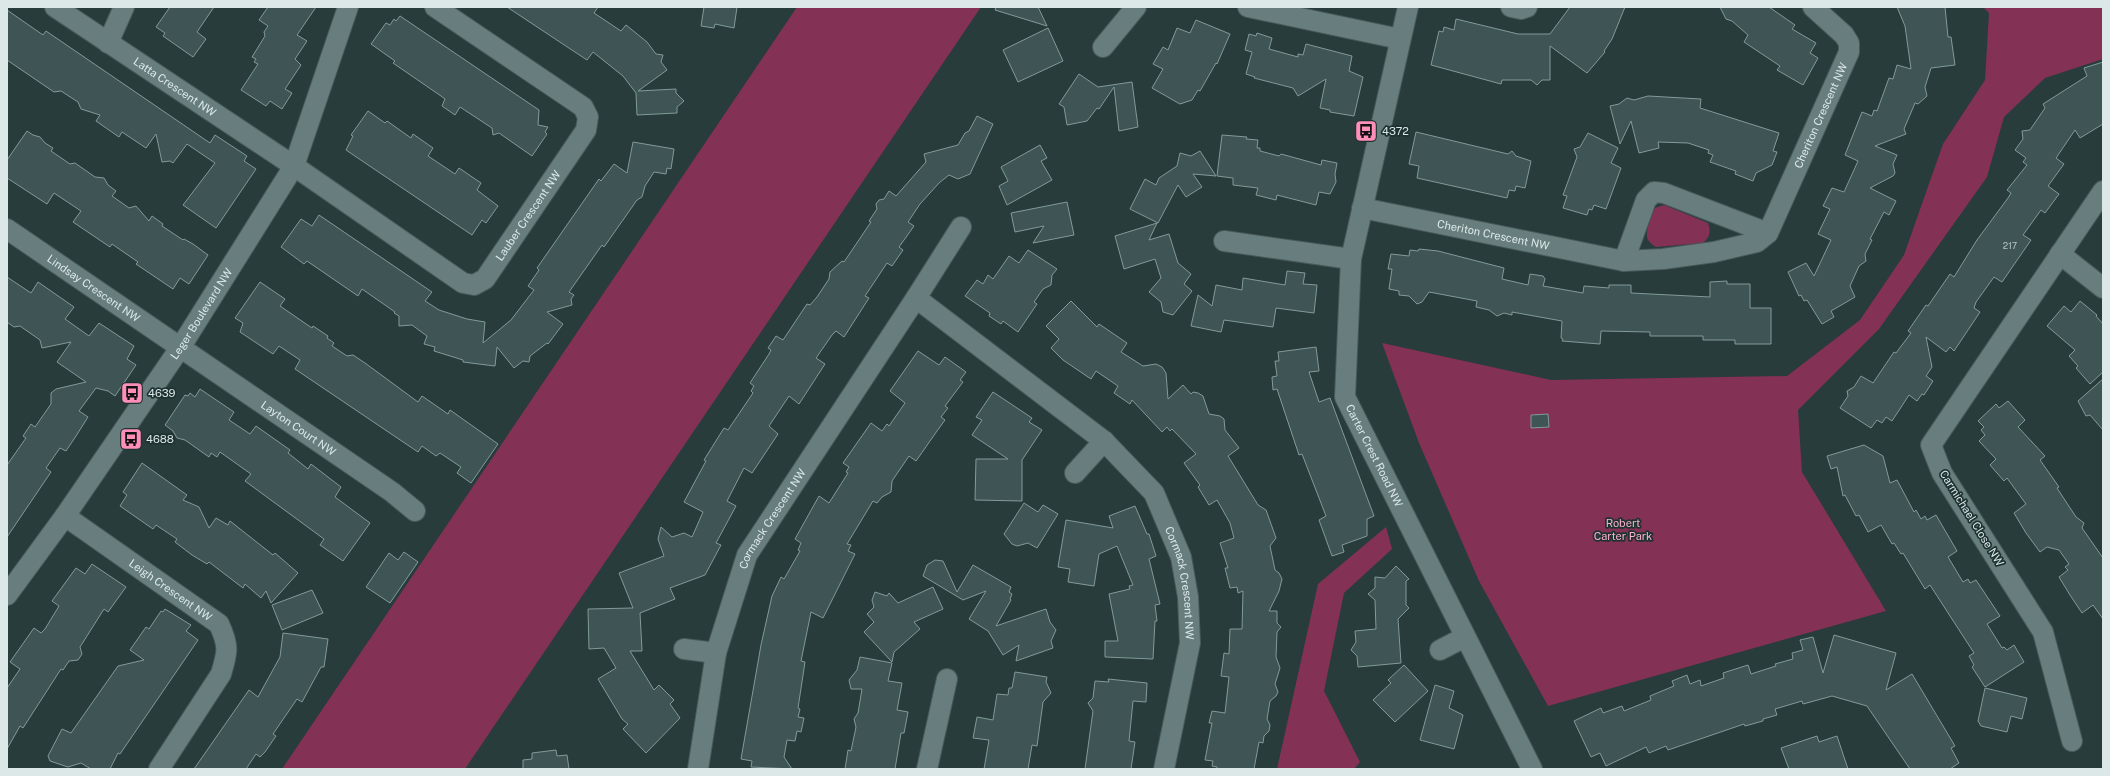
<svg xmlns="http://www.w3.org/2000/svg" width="2110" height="776" viewBox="0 0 2110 776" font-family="'Public Sans',sans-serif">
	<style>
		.green { fill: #833154 }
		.building { fill: #3f5454; stroke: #839a9a }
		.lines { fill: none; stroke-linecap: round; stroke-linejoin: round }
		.minor-casing { stroke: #485a5a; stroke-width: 22 }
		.minor { stroke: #687e7e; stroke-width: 20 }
		.labels { text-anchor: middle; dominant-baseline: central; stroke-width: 3.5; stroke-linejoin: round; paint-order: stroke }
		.number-label { font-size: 9px; fill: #b5c3c3 }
		.street-label { font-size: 11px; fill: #dce8e8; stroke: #1e3232 }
		.poi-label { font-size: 11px; fill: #dce8e8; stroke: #1e3232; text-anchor: start }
		.park-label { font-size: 11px; fill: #fcb2cc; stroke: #1e3232 }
	</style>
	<rect width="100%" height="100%" fill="#283c3c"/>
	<g class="green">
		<polygon points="797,7 981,7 465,769 282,769"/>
		<polygon points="1983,7 2103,7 2103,59 2045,78 2004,117 1987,177 1879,329 1798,410 1802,472 1886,611 1548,706 1479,581 1419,443 1382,343 1551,380 1787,376 1860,320 1904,255 1943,144 1985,80 1989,13"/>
		<path d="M1664,205L1708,223C1711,232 1710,237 1703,243L1656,247C1652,244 1648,242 1647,237C1646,230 1651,214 1655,208Z"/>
		<polygon points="1386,527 1392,549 1344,593 1324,691 1360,762 1354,769 1277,769 1318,584"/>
	</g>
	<g class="building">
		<polygon points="170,7 214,7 197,32 206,39 193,57 163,36 165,33 156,27"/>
		<polygon points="268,7 316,7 297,35 307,41 295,59 301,65 285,89 292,93 282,109 270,101 266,106 241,90 258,64 254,62 256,59 252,57 265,36 264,32 268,26 259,20"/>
		<polygon points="507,7 598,7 594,13 621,31 626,25 647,42 656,54 663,55 661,62 667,70 638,91 676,89 676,93 684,101 677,107 677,113 637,115 636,93 623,76 593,52 587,60"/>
		<polygon points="704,7 737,7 734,28 715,24 714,28 701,26"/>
		<polygon points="996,7 1038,7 1047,26 995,10"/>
		<polygon points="1570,7 1625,7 1612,39 1604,51 1605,52 1587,73 1550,46 1550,80 1542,80 1537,85 1531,80 1502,80 1501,84 1431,65 1439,31 1443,32 1444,27 1454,30 1456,19 1518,34 1550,34"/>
		<polygon points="1720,7 1769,7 1795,25 1792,29 1816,43 1810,53 1818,58 1803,85 1777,70 1780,66 1744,42 1748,35 1732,21 1726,19"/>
		<polygon points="1897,7 1945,7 1948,37 1951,37 1955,65 1931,68 1925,87 1927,96 1918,104 1915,103 1904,129 1906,134 1875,146 1897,155 1893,164 1895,173 1893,176 1870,188 1896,201 1889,215 1884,212 1870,239 1872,240 1865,254 1866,261 1859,266 1850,286 1855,297 1831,311 1834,317 1822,324 1807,300 1804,301 1801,295 1799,296 1788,272 1806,263 1814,276 1831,240 1818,234 1830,209 1823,206 1832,188 1844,192 1858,161 1845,155 1862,112 1872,116 1874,110 1877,111 1889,78 1893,79 1897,65 1911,69 1905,26"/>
		<polygon points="7,10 43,35 46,31 210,143 215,135 247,156 244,161 256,169 216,228 183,205 215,163 187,144 173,163 170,161 162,162 156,134 146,148 122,132 119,137 96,121 100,115 81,109 78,102 61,91 54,92 7,60"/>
		<polygon points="400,16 539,110 538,125 548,127 545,132 547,134 532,156 499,133 493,135 492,128 460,107 455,115 442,106 445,99 441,96 393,63 395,61 371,44 386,23 390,25 394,19 396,21"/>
		<polygon points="1196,20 1230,34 1217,64 1216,63 1200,91 1198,90 1192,100 1180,104 1152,88 1163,69 1153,64 1163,47 1168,50 1177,28 1190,33"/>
		<polygon points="1048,28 1063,61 1018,82 1003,50"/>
		<polygon points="1257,33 1272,38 1269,49 1298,57 1298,54 1303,55 1306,44 1352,56 1349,71 1363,77 1354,116 1330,112 1330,110 1320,108 1326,79 1298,96 1293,88 1254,78 1255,77 1246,74 1252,52 1245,50 1249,34 1256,36"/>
		<polygon points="2103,62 2103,124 2080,138 2075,130 2056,158 2064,164 2048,186 2059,194 2045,213 2041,210 2023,235 2031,240 2002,282 1994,277 1976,302 1974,308 1980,312 1954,351 1950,347 1946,352 1926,337 1932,367 1926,376 1933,381 1924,395 1922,394 1917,401 1909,395 1892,421 1886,417 1882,423 1877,420 1871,428 1840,408 1848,396 1847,391 1854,387 1861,376 1873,383 1894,352 1896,353 1911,333 1908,331 1926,305 1928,306 1950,274 1954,277 1977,240 2008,198 2011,193 2007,190 2027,165 2023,162 2026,158 2015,150 2023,139 2022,131 2030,130 2045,108 2043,104 2087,76 2084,68"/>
		<polygon points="1079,74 1098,87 1132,82 1138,127 1119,131 1114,87 1099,109 1097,108 1087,121 1067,125 1064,107 1059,104"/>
		<polygon points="1648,96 1701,99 1700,108 1779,133 1773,151 1777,152 1772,165 1756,173 1753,181 1735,174 1736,171 1710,162 1713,155 1708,153 1709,150 1688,143 1658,142 1659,148 1639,153 1631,121 1620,144 1610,106 1619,104 1627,98 1634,100"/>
		<polygon points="368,111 385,123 387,121 411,138 413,134 433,148 428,156 455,174 459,168 481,183 477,190 498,206 486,223 482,220 472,235 346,150 353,136 351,135"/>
		<polygon points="977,116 993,124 970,174 958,179 949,175 939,183 920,204 908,222 914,226 899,247 903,250 892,266 887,263 865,296 869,298 844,337 836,331 832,335 816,358 825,364 799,404 789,396 769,426 778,434 752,473 744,468 727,501 736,506 716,543 721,545 705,575 670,588 675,599 640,613 642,651 630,651 654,690 659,685 674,700 670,704 680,718 646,753 623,729 628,724 622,719 598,679 616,668 604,648 589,649 588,609 633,608 619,573 664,556 658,539 661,527 672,537 684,533 692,537 703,512 684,502 706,461 704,460 724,428 728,430 753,393 751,391 754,386 750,383 769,354 771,350 768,348 776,336 783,340 807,304 810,305 817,297 829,279 830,272 842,261 844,262 871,222 869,221 877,209 876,204 879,200 884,199 889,191 896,196 926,162 924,154 958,145 965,133 969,131"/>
		<polygon points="27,131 33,135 40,137 45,143 53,148 51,151 70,164 75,163 95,177 104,178 108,185 116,191 112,196 129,208 136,206 149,221 152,216 163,224 162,226 183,240 184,239 193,244 208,255 189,284 180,278 173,289 136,264 138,262 112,244 110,247 73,222 81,211 54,193 47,204 7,178 7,160"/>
		<polygon points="1416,132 1508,154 1512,151 1516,156 1531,161 1525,188 1516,186 1515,191 1509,190 1507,198 1417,178 1419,166 1409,164"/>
		<polygon points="1588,133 1618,148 1611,163 1621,168 1606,209 1594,205 1592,210 1589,209 1587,215 1563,208 1567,196 1563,195 1577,157 1574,149 1580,147"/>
		<polygon points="1222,135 1247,137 1246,139 1258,140 1257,148 1260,148 1260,151 1279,156 1281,154 1321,165 1322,160 1337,163 1335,174 1336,182 1330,194 1319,192 1316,205 1277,195 1276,200 1256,195 1258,188 1233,185 1233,178 1217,176"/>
		<polygon points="633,142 674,149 671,169 667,168 666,174 654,172 645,186 642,197 637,200 604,247 602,245 569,292 574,295 571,299 572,305 547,312 563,324 548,344 547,343 530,356 529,362 523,361 514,368 497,347 495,366 463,362 463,360 434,351 435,347 424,344 427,336 412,325 399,326 399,316 394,313 395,312 362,289 358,296 307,261 304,264 281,247 301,219 312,226 319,215 432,292 425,301 439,310 467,319 485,322 483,343 511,320 534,290 528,286 539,270 537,268 599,179 601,181 614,164 627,173"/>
		<polygon points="1040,145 1047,158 1041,161 1052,180 1007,205 999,186 1008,181 1001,167"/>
		<polygon points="1200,151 1216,176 1193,174 1202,187 1186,197 1178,185 1158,223 1130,209 1145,179 1156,185 1159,178 1177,166 1180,153 1191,156"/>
		<polygon points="1067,202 1074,235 1033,243 1044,226 1015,232 1011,213"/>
		<polygon points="1157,223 1149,240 1169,234 1178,263 1191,274 1184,284 1192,291 1173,315 1163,312 1161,302 1149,292 1161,278 1155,259 1124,269 1115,236"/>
		<polygon points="1419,249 1438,251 1504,268 1502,279 1528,285 1530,274 1543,276 1545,279 1543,286 1583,293 1584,286 1609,288 1609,285 1631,285 1631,293 1710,297 1710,282 1727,281 1727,284 1750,284 1750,308 1771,308 1771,344 1735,344 1735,340 1703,340 1703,336 1650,336 1650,332 1601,331 1600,344 1562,341 1563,339 1561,338 1562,321 1512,312 1512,315 1504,313 1497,316 1489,310 1476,307 1477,301 1429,292 1422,302 1417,304 1409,296 1399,295 1399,291 1389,289 1392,269 1388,269 1391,254 1409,256 1410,250 1418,251"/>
		<polygon points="1028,250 1057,269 1052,275 1051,285 1043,289 1034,302 1037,304 1018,332 1003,321 1001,324 989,316 990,313 965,296 977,280 983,284 988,275 993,279 1009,256 1019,263"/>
		<polygon points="1287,271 1305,273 1303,284 1317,285 1314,313 1276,308 1273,327 1224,320 1221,332 1191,326 1198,295 1212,306 1216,285 1242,290 1243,278 1285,285"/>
		<polygon points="7,277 31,293 38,282 74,307 65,319 89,336 99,323 134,346 127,359 136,365 115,396 108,391 96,388 79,411 88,417 76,436 66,451 60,448 46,468 51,472 7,537 7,465 26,438 23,436 31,424 35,427 51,404 51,393 56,389 86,382 57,362 71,342 42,348 40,340 20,326 14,327 7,322"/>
		<polygon points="260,282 285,299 280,306 309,326 312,328 313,326 328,336 327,338 334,343 332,346 347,356 353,355 365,363 418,402 422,396 448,414 450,410 498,444 471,483 457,473 461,467 440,453 436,456 422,446 418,452 295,369 300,360 279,346 273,354 240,332 243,323 235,318"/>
		<polygon points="1071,301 1097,327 1099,324 1127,343 1121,352 1143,366 1156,364 1162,367 1166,373 1168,399 1183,385 1191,394 1193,392 1198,393 1203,396 1209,414 1220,416 1224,419 1225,430 1239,448 1228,456 1258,505 1266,510 1276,538 1270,546 1275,570 1279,573 1282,579 1279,591 1269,611 1277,611 1277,623 1281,627 1277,632 1276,657 1280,668 1275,684 1278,692 1276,696 1270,701 1267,719 1270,725 1269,731 1264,736 1263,743 1259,742 1254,769 1217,769 1217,767 1212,766 1213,761 1205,760 1212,723 1209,723 1212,711 1225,713 1229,677 1221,676 1224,653 1229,654 1230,629 1242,629 1243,591 1238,593 1237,587 1230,588 1225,568 1228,568 1220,543 1234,538 1230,523 1217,500 1209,505 1198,487 1200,485 1184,463 1196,454 1172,429 1170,431 1167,427 1162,432 1132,400 1130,404 1114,393 1118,386 1096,371 1091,379 1063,360 1051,348 1059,339 1046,326"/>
		<polygon points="2080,301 2097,315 2096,316 2103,324 2103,372 2090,384 2076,368 2078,366 2069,356 2075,350 2047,326 2064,306 2071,312"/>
		<polygon points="1316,347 1319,371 1309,372 1319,402 1330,398 1374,516 1367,519 1367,536 1342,545 1344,552 1332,556 1319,520 1326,516 1302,454 1299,455 1277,389 1273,390 1272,377 1277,376 1275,361 1279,361 1278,352"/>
		<polygon points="918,351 939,365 945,357 966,372 960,380 963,382 945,406 948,408 941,417 945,420 937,431 916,461 909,456 892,481 891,492 882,497 877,503 873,501 847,544 851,545 848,551 855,554 823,618 811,612 801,661 805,662 798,708 800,709 798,717 804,718 801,732 797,731 795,741 787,740 784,757 792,769 751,767 752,761 741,759 761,645 772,596 781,577 784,579 800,551 798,550 801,543 795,539 819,496 829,503 848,473 846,472 849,467 843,463 871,423 882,431 887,424 889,426 905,403 890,391"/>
		<polygon points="2103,379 2103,430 2090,415 2086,416 2078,401"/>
		<polygon points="200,389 234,412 229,420 250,434 256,426 290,450 288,453 308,469 311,464 341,487 335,497 370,523 343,561 320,545 324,539 245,481 251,474 220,452 217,457 211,453 209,457 185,440 177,438 173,431 165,425 185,395 188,396 190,393 195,397"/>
		<polygon points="993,392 1032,418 1029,422 1042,430 1022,460 1022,501 975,500 976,459 1008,459 972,435 982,420 976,417"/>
		<polygon points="2008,401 2025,420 2018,427 2045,456 2040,460 2059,487 2057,488 2076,517 2084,523 2082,528 2103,558 2103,619 2093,605 2082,613 2070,595 2059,577 2068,570 2065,567 2069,564 2059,550 2047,547 2040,552 2026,533 2014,513 2026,504 2007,478 2004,481 1990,465 1996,459 1979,441 1985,435 1981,430 1984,427 1978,421 1996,404 1999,408"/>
		<polygon points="1548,414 1549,427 1531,428 1531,415"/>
		<polygon points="1864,445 1883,456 1890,483 1897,480 1914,512 1916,510 1921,519 1925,516 1927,520 1936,515 1957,551 1948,557 1963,582 1968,579 1970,583 1976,580 2000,616 1987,624 2002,648 2004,647 2007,650 2014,645 2024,662 1985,687 1972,667 1974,665 1969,656 1974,653 1930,585 1925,589 1903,553 1901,554 1894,543 1892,544 1881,525 1868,532 1859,515 1856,516 1845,495 1843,496 1837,467 1831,469 1827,456"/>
		<polygon points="142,463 187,495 183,500 199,507 209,528 216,518 228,525 230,521 273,555 275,553 298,573 271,603 266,591 261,598 245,584 243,588 209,562 207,564 192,555 175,542 177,539 156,525 153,529 120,506 127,495 123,492"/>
		<polygon points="1024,503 1038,512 1043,505 1058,514 1037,548 1028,543 1017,546 1012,544 1004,534"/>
		<polygon points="1135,506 1147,534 1149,534 1156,556 1149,559 1160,604 1155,605 1157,621 1155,621 1153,659 1105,657 1105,641 1118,641 1109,594 1130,589 1129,586 1133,585 1117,546 1099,554 1094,586 1068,582 1070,569 1058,567 1066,520 1113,528 1109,516"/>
		<polygon points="404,552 418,562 390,603 366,587 389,553 398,560"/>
		<polygon points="935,560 943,561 957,592 973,565 1011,587 1009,592 1012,594 1010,599 1011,600 996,626 1046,609 1050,622 1056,630 1051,641 1053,648 1016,661 1019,645 1003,655 988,631 969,619 986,591 963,600 923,576 927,565"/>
		<polygon points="92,564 126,587 108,612 104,609 80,647 82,654 78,660 69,661 63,670 61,669 23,728 20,726 7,749 7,688 20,669 10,662 34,628 41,633 45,629 59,606 52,601 76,568 85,574"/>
		<polygon points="1396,566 1409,579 1406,581 1406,605 1409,608 1398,619 1401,663 1358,667 1357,656 1351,650 1356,642 1355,631 1376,629 1375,600 1368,594 1375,588 1375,577 1385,578"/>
		<polygon points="933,587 943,609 914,622 920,629 894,652 892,662 864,632 874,622 867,614 874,607 872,600 875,592 887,596 889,593 898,603"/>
		<polygon points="312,590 323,613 282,630 272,605"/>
		<polygon points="165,609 191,625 186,631 198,640 120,754 118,753 110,769 91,769 81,763 68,767 50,761 48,756 62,729 71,733 118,666 144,660 130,650 146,627 149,629 161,611 163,612"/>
		<polygon points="283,633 328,639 324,667 321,667 302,702 297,699 273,734 276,736 265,752 260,757 256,754 246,769 194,769 249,690 258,697 280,657"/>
		<polygon points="1834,635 1896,653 1886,690 1912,674 1955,746 1951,748 1959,763 1950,769 1910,769 1867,706 1832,696 1803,704 1802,701 1775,709 1777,715 1763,719 1763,721 1745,726 1744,724 1668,750 1666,746 1649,753 1646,747 1606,766 1600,753 1591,757 1574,721 1601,708 1603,713 1622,706 1624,711 1651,700 1650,696 1674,686 1672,681 1687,675 1690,684 1700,680 1701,686 1724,678 1723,673 1748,665 1751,674 1776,666 1775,664 1793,659 1792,653 1803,650 1800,640 1813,637 1823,673"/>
		<polygon points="860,657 892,663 888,681 902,683 897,710 908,712 904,733 901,733 895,769 845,769 848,750 851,751 856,727 854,719 858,713 862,689 851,689 849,680 857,670"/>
		<polygon points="1404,665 1428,691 1395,722 1373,700 1391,683 1388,680"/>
		<polygon points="1015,672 1047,677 1046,682 1051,693 1043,702 1037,746 1032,745 1028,769 984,769 989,740 973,738 977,717 993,720 997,694 1008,695 1009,688 1012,688"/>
		<polygon points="1108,679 1147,683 1146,702 1133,701 1129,741 1135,742 1131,769 1085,769 1093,711 1088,703 1093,698 1095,681 1109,682"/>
		<polygon points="1435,685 1454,691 1449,708 1463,715 1454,749 1420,740"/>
		<polygon points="1985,688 2027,698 2022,719 2011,716 2007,732 1981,726 1978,721"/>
		<polygon points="1817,736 1819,742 1837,736 1848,769 1789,769 1781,748"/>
		<polygon points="556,750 557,756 567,755 569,769 523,769 523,760 532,759 532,753"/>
	</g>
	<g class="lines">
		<g class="minor-casing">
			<g id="minor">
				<path id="s1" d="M55,7L294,166L463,283L474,285L485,279L586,130L588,117L583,107L435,7"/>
				<polyline points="1248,7 1400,39"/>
				<path id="s2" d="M1408,7L1351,259L1345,397L1532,769"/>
				<polyline points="1511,7 1521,9 1527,7"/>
				<polyline points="108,43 124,7"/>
				<polyline points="1103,47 1136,7"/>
				<path id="s3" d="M1362,208L1624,261L1663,259L1714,252L1757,242L1768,233L1849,52V43L1844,35L1813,7"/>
				<path id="s4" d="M7,229L392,492L415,511"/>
				<polyline points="1224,241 1351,259"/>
				<polyline points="2060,254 2103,288"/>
				<polyline points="1624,261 1646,200 1654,192 1664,193 1768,233"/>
				<polyline points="916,298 961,227"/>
				<polyline points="1075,473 1104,441"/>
				<path id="s5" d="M65,516L219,624C229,646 228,651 221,674L159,769"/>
				<path id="s6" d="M7,595L65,516L180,348L294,166L348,7"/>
				<polyline points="684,649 716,653"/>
				<polyline points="1440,650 1465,637"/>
				<polyline points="2072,741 2043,632 1942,473 1931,445 2103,191"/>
				<path id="s7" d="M698,769L716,653L747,555L916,298L1104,441L1154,493L1181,557L1188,597L1190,643L1164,769"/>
				<polyline points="927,769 947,679"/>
			</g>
		</g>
		<use href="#minor" class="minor"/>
	</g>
	<defs>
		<g id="bus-square" transform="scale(1.15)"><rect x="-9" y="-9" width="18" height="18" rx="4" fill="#ff8eb9" stroke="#1e3232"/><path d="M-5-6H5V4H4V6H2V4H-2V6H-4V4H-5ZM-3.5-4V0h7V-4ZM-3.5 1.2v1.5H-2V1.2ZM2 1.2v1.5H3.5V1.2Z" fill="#111"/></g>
	</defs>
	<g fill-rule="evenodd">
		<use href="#bus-square" x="1366" y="131"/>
		<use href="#bus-square" x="132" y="393"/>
		<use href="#bus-square" x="131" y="439"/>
	</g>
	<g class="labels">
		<g class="number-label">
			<text x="2010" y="245">217</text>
		</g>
		<g class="street-label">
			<text stroke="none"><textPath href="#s1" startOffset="144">Latta Crescent NW</textPath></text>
			<text stroke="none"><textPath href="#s3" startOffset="545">Cheriton Crescent NW</textPath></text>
			<text stroke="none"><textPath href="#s1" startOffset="593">Lauber Crescent NW</textPath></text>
			<text stroke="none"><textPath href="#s3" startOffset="134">Cheriton Crescent NW</textPath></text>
			<text stroke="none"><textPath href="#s4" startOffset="105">Lindsay Crescent NW</textPath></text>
			<text stroke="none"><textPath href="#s6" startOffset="342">Leger Boulevard NW</textPath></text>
			<text stroke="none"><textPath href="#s4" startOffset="353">Layton Court NW</textPath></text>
			<text stroke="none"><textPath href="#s2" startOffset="462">Carter Crest Road NW</textPath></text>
			<text transform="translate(1972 518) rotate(58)">Carmichael Close NW</text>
			<text stroke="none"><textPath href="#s7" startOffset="264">Cormack Crescent NW</textPath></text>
			<text stroke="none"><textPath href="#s7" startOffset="931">Cormack Crescent NW</textPath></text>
			<text stroke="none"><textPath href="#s5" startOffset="129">Leigh Crescent NW</textPath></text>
		</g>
		<g class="poi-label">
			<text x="1382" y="131">4372</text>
			<text x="148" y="393">4639</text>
			<text x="146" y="439">4688</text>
		</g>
		<g class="park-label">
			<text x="1623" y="523">Robert<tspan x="1623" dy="13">Carter Park</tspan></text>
		</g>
	</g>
	<rect width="2110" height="776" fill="none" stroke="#dce8e8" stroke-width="16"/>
</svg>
